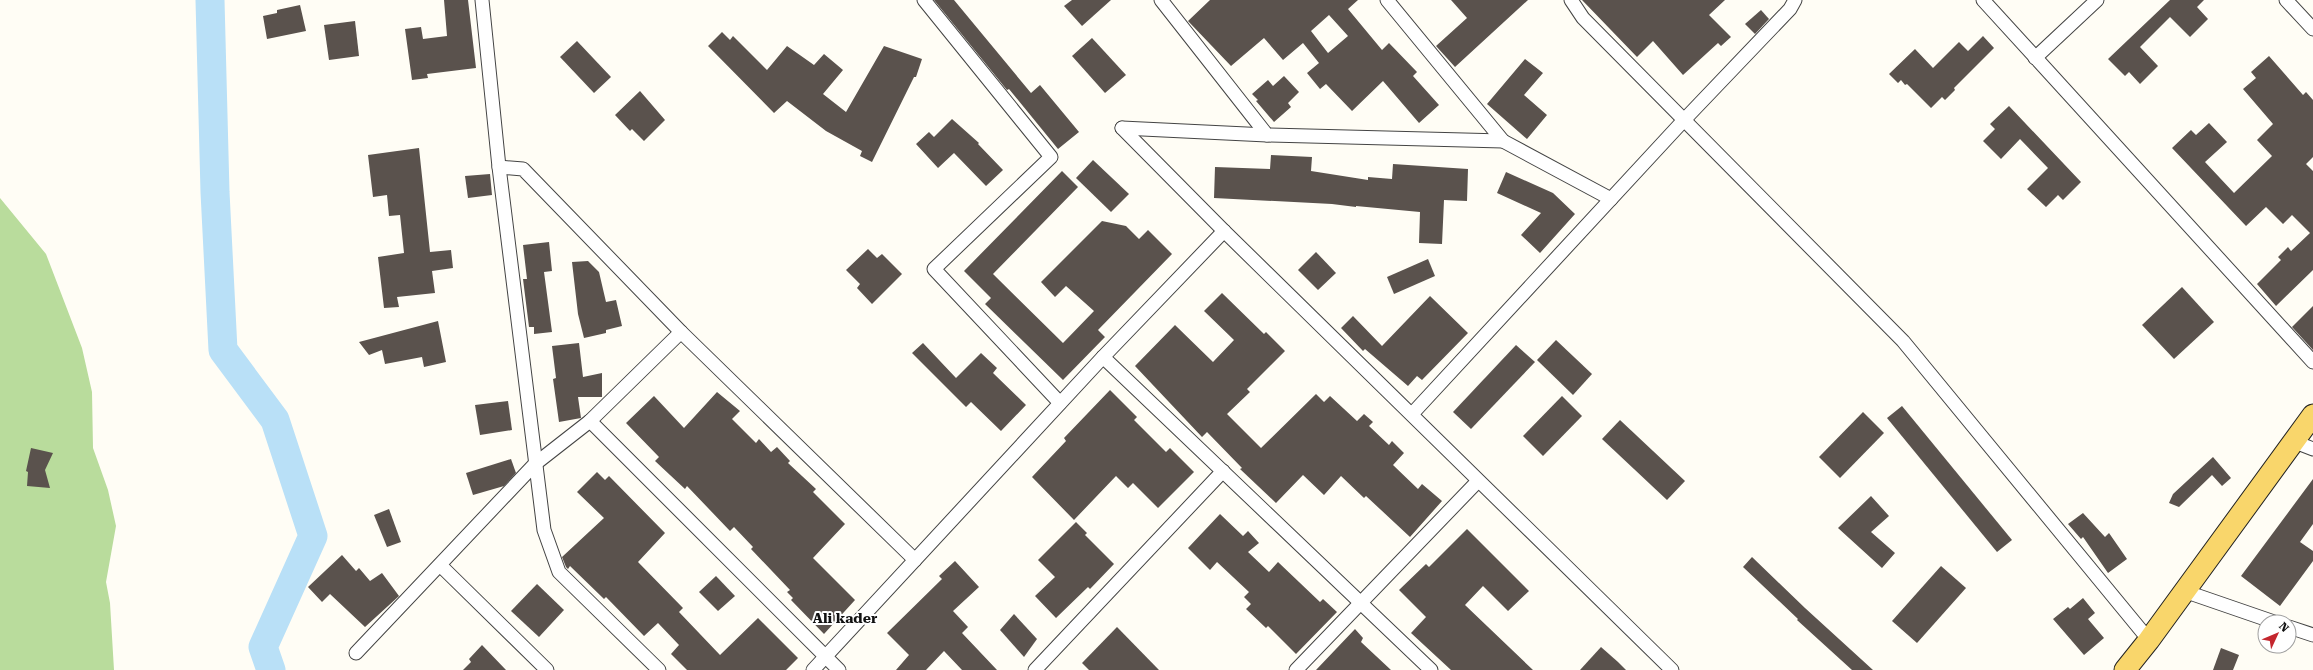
<svg xmlns="http://www.w3.org/2000/svg" width="2313" height="670" viewBox="0 0 2313 670" font-family="'Roboto Serif',serif">
	<style>
		.forest { fill: #b9dc9c }
		.lines { fill: none; stroke-linecap: round; stroke-linejoin: round }
		.river { stroke: #b9e0f7; stroke-width: 29 }
		.building { fill: #5a524d; fill-rule: evenodd }
		.street-casing { stroke: #444; stroke-width: 15 }
		.primary-casing { stroke: #222; stroke-width: 23 }
		.street { stroke: #fff; stroke-width: 13 }
		.primary { stroke: #f9d66b; stroke-width: 21 }
		.labels { text-anchor: middle; dominant-baseline: central; stroke-width: 4; stroke-linejoin: round; paint-order: stroke }
		.quarter-label { font-size: 14px; font-weight: bold; fill: #111; stroke: #fff }
	</style>
	<rect width="100%" height="100%" fill="#fffdf5"/>
	<polygon class="forest" points="0,198 46,254 82,348 92,392 93,448 108,490 116,526 106,582 110,603 114,670 0,670"/>
	<g class="lines">
		<polyline class="river" points="210,0 215,192 223,350 275,420 313,536 263,647 271,670"/>
	</g>
	<g class="building">
		<polygon points="444,0 468,0 476,68 427,74 428,78 412,80 405,29 421,27 423,39 447,36"/>
		<polygon points="934,0 954,0 1031,93 1040,85 1079,132 1058,149 1009,89 1007,90"/>
		<polygon points="1072,0 1111,0 1082,26 1064,6"/>
		<path d="M1210,0H1358L1348,9L1382,50L1389,43L1417,72L1413,76L1439,105L1419,123L1383,81L1352,111L1326,84L1320,89L1307,73L1319,63L1303,43L1283,60L1264,38L1231,66L1188,21ZM1329,15L1348,36L1328,53L1311,31Z"/>
		<polygon points="1451,0 1528,0 1455,67 1436,46 1467,18"/>
		<polygon points="1582,0 1725,0 1709,15 1731,37 1721,46 1718,43 1683,75 1653,41 1637,57"/>
		<polygon points="2170,0 2204,0 2197,7 2208,19 2190,37 2170,17 2140,47 2158,66 2140,84 2129,72 2125,76 2108,59"/>
		<polygon points="300,5 306,31 267,39 263,16 277,13 277,10"/>
		<polygon points="1761,10 1769,19 1755,34 1745,24"/>
		<polygon points="355,21 359,56 329,60 324,25"/>
		<polygon points="722,32 730,40 733,36 767,70 787,46 814,65 824,54 843,70 823,94 846,112 884,46 922,59 916,77 914,77 872,162 860,156 862,151 826,131 787,101 774,113 708,46"/>
		<polygon points="1983,36 1994,48 1954,88 1955,90 1945,100 1942,97 1931,108 1907,84 1905,85 1901,80 1898,83 1889,74 1915,49 1933,68 1959,42 1968,51"/>
		<polygon points="1092,38 1126,75 1105,93 1072,56"/>
		<polygon points="577,41 611,77 594,93 560,57"/>
		<polygon points="2269,56 2303,95 2306,92 2313,100 2313,157 2306,164 2313,171 2313,270 2276,306 2257,284 2281,260 2278,257 2288,247 2291,251 2310,233 2292,215 2283,224 2266,207 2246,226 2172,148 2191,130 2196,135 2209,123 2227,142 2205,162 2234,193 2272,156 2257,140 2273,124 2243,89 2256,78 2251,72"/>
		<polygon points="1525,59 1543,73 1524,95 1547,115 1527,139 1487,104"/>
		<polygon points="1284,76 1299,92 1288,103 1291,107 1274,122 1256,101 1258,100 1252,94 1268,80 1273,86"/>
		<polygon points="640,91 665,120 644,141 632,129 630,131 615,115"/>
		<polygon points="2009,106 2081,182 2063,200 2058,195 2046,207 2027,189 2048,168 2020,139 2001,159 1983,141 1995,129 1990,124"/>
		<polygon points="952,119 979,143 978,144 1003,170 986,186 954,153 938,168 916,144 929,132 934,137"/>
		<polygon points="419,148 430,252 451,250 453,268 432,271 435,293 397,297 399,307 384,308 378,257 404,253 400,215 389,216 387,195 373,197 368,155"/>
		<polygon points="1271,155 1312,157 1311,171 1368,180 1368,177 1392,179 1393,164 1468,169 1467,201 1444,200 1442,244 1419,243 1420,212 1356,206 1356,207 1332,204 1214,198 1215,167 1270,169"/>
		<polygon points="1093,160 1129,194 1111,212 1076,178"/>
		<polygon points="1062,171 1078,187 993,274 1063,343 1094,311 1066,286 1055,297 1041,282 1102,221 1126,226 1139,239 1148,230 1172,254 1098,330 1105,337 1063,380 985,304 991,298 964,271"/>
		<polygon points="1506,172 1553,193 1575,214 1540,253 1521,235 1541,213 1497,193"/>
		<polygon points="490,174 492,195 468,198 465,176"/>
		<polygon points="549,242 552,271 544,272 552,332 534,334 534,327 529,327 523,279 527,279 523,245"/>
		<polygon points="868,249 877,258 882,254 902,274 872,304 857,288 860,284 846,270"/>
		<polygon points="1316,252 1336,273 1318,290 1298,270"/>
		<polygon points="1428,259 1435,276 1394,294 1387,277"/>
		<polygon points="588,261 599,272 606,302 616,300 622,326 606,330 606,333 584,338 578,314 572,262"/>
		<polygon points="2182,287 2214,322 2174,359 2142,325"/>
		<polygon points="1222,293 1264,334 1266,332 1285,351 1247,389 1250,392 1227,414 1261,448 1316,394 1324,402 1330,396 1357,421 1364,414 1373,422 1369,426 1389,445 1392,441 1404,453 1393,465 1418,489 1422,484 1442,501 1410,537 1366,496 1364,498 1341,476 1324,495 1303,475 1276,503 1240,469 1242,468 1207,432 1202,437 1135,366 1175,325 1213,362 1234,340 1204,311"/>
		<polygon points="1430,296 1468,333 1422,380 1417,376 1408,386 1365,349 1363,351 1341,328 1353,316 1382,346"/>
		<polygon points="2313,306 2313,350 2292,327"/>
		<polygon points="438,321 446,362 424,367 422,357 385,364 382,350 369,355 359,342"/>
		<polygon points="1556,340 1592,374 1573,395 1537,360"/>
		<polygon points="579,343 583,377 602,373 602,397 578,397 581,418 559,422 553,379 556,378 552,346"/>
		<polygon points="923,343 956,378 981,353 997,368 993,373 1026,405 1001,431 971,402 966,407 912,353"/>
		<polygon points="1516,345 1535,362 1471,429 1453,412"/>
		<polygon points="1110,390 1137,417 1134,420 1166,452 1170,448 1194,472 1158,508 1133,483 1128,488 1116,476 1074,520 1032,477 1066,441 1064,438"/>
		<polygon points="717,392 740,411 732,419 756,443 759,439 771,452 777,447 790,461 788,463 816,489 813,492 845,524 813,558 855,600 824,634 791,600 793,598 787,592 790,590 751,549 753,547 734,527 730,531 687,486 685,489 655,461 659,457 626,423 654,396 684,428"/>
		<polygon points="1562,396 1582,416 1543,456 1523,436"/>
		<polygon points="508,401 512,430 480,435 475,405"/>
		<polygon points="1902,406 2012,540 1997,552 1887,418"/>
		<polygon points="1863,412 1884,433 1840,478 1819,457"/>
		<polygon points="1620,420 1685,481 1667,500 1602,439"/>
		<polygon points="31,448 53,453 45,470 50,488 27,486 28,472 26,471"/>
		<polygon points="2213,457 2231,478 2222,486 2212,475 2179,507 2169,503 2173,494"/>
		<polygon points="511,459 516,473 504,486 473,495 466,473"/>
		<polygon points="597,472 605,480 609,476 665,533 638,562 683,608 679,612 720,655 758,618 798,658 786,670 687,670 671,654 679,645 658,623 644,636 606,597 604,599 570,566 568,569 566,567 562,557 604,518 577,492"/>
		<polygon points="2313,479 2313,524 2300,542 2313,551 2313,561 2280,606 2241,576"/>
		<polygon points="1871,496 1889,516 1871,532 1895,553 1882,568 1838,528"/>
		<polygon points="389,509 401,542 387,547 374,515"/>
		<polygon points="2083,513 2105,537 2109,533 2127,559 2108,573 2083,537 2081,539 2068,524"/>
		<polygon points="1220,514 1243,536 1248,531 1259,543 1248,552 1269,572 1278,562 1320,602 1323,599 1337,612 1296,654 1268,626 1266,628 1246,609 1251,604 1244,597 1249,592 1217,562 1210,570 1188,548"/>
		<polygon points="1076,522 1087,533 1085,535 1114,564 1090,589 1088,587 1056,618 1035,596 1055,577 1038,560"/>
		<polygon points="1467,529 1529,591 1508,611 1483,586 1465,605 1533,670 1451,670 1411,633 1426,617 1399,590 1426,564 1429,567"/>
		<polygon points="342,555 356,571 359,568 370,581 382,573 399,596 365,627 330,594 322,602 308,587"/>
		<polygon points="1752,557 1805,608 1873,670 1852,670 1797,620 1798,619 1743,567"/>
		<polygon points="955,561 979,587 953,611 968,627 962,633 997,670 962,670 944,651 926,670 896,670 909,655 887,633 942,579 939,576"/>
		<polygon points="1941,566 1966,588 1917,643 1892,621"/>
		<polygon points="716,576 735,596 718,611 699,592"/>
		<polygon points="537,584 564,610 539,637 511,611"/>
		<polygon points="2083,598 2095,613 2088,619 2104,638 2084,655 2053,619 2068,607 2070,609"/>
		<polygon points="1014,614 1037,639 1024,657 1000,630"/>
		<polygon points="1117,627 1159,670 1089,670 1082,663"/>
		<polygon points="1355,629 1363,638 1361,642 1391,670 1316,670"/>
		<polygon points="482,645 506,670 463,670 471,662 469,659"/>
		<polygon points="1601,647 1618,662 1626,670 1580,670"/>
		<polygon points="2221,648 2239,655 2233,670 2213,670"/>
	</g>
	<g class="lines">
		<g class="street-casing">
			<g id="street">
				<polyline points="482,0 499,167 544,530 559,572 659,670"/>
				<polyline points="924,0 1051,157 934,269 1060,403"/>
				<polyline points="1161,0 1267,135"/>
				<polyline points="1387,0 1503,141 1611,199"/>
				<polyline points="1571,0 1583,18 1903,341 2149,640"/>
				<polyline points="1983,0 2313,362"/>
				<polyline points="2286,0 2313,29"/>
				<polyline points="2035,58 2097,0"/>
				<polyline points="1122,128 1224,231 1672,670"/>
				<polyline points="1122,128 1267,135 1503,141"/>
				<polyline points="499,167 523,169 681,332 915,560"/>
				<polyline points="1103,357 1431,670"/>
				<polyline points="1412,414 1684,120 1790,9 1795,0"/>
				<polyline points="590,421 839,670"/>
				<polyline points="2295,442 2313,449"/>
				<polyline points="440,565 547,670"/>
				<polyline points="2184,591 2274,622"/>
				<polyline points="2289,627 2313,635"/>
				<polyline points="356,653 535,464 590,421 681,332"/>
				<polyline points="813,670 1103,357 1224,231"/>
				<polyline points="1035,670 1223,471"/>
				<polyline points="1296,670 1478,481"/>
			</g>
		</g>
		<g class="primary-casing">
			<polyline id="primary" points="2125,670 2149,640 2313,415"/>
		</g>
		<use href="#street" class="street"/>
		<use href="#primary" class="primary"/>
	</g>
	<g class="labels">
		<g class="quarter-label">
			<text x="845" y="618">Ali kader</text>
		</g>
	</g>
	<g transform="translate(2277 634) rotate(46)"><circle r="19" fill="#ffffff" stroke="#a0a0a0"/>
	<path d="M0-3L7 15L0 10L-7 15Z" fill="#c4262e"/>
	<text y="-6" font-size="11" font-weight="bold" text-anchor="middle" fill="#111111">N</text>
	</g>
</svg>
